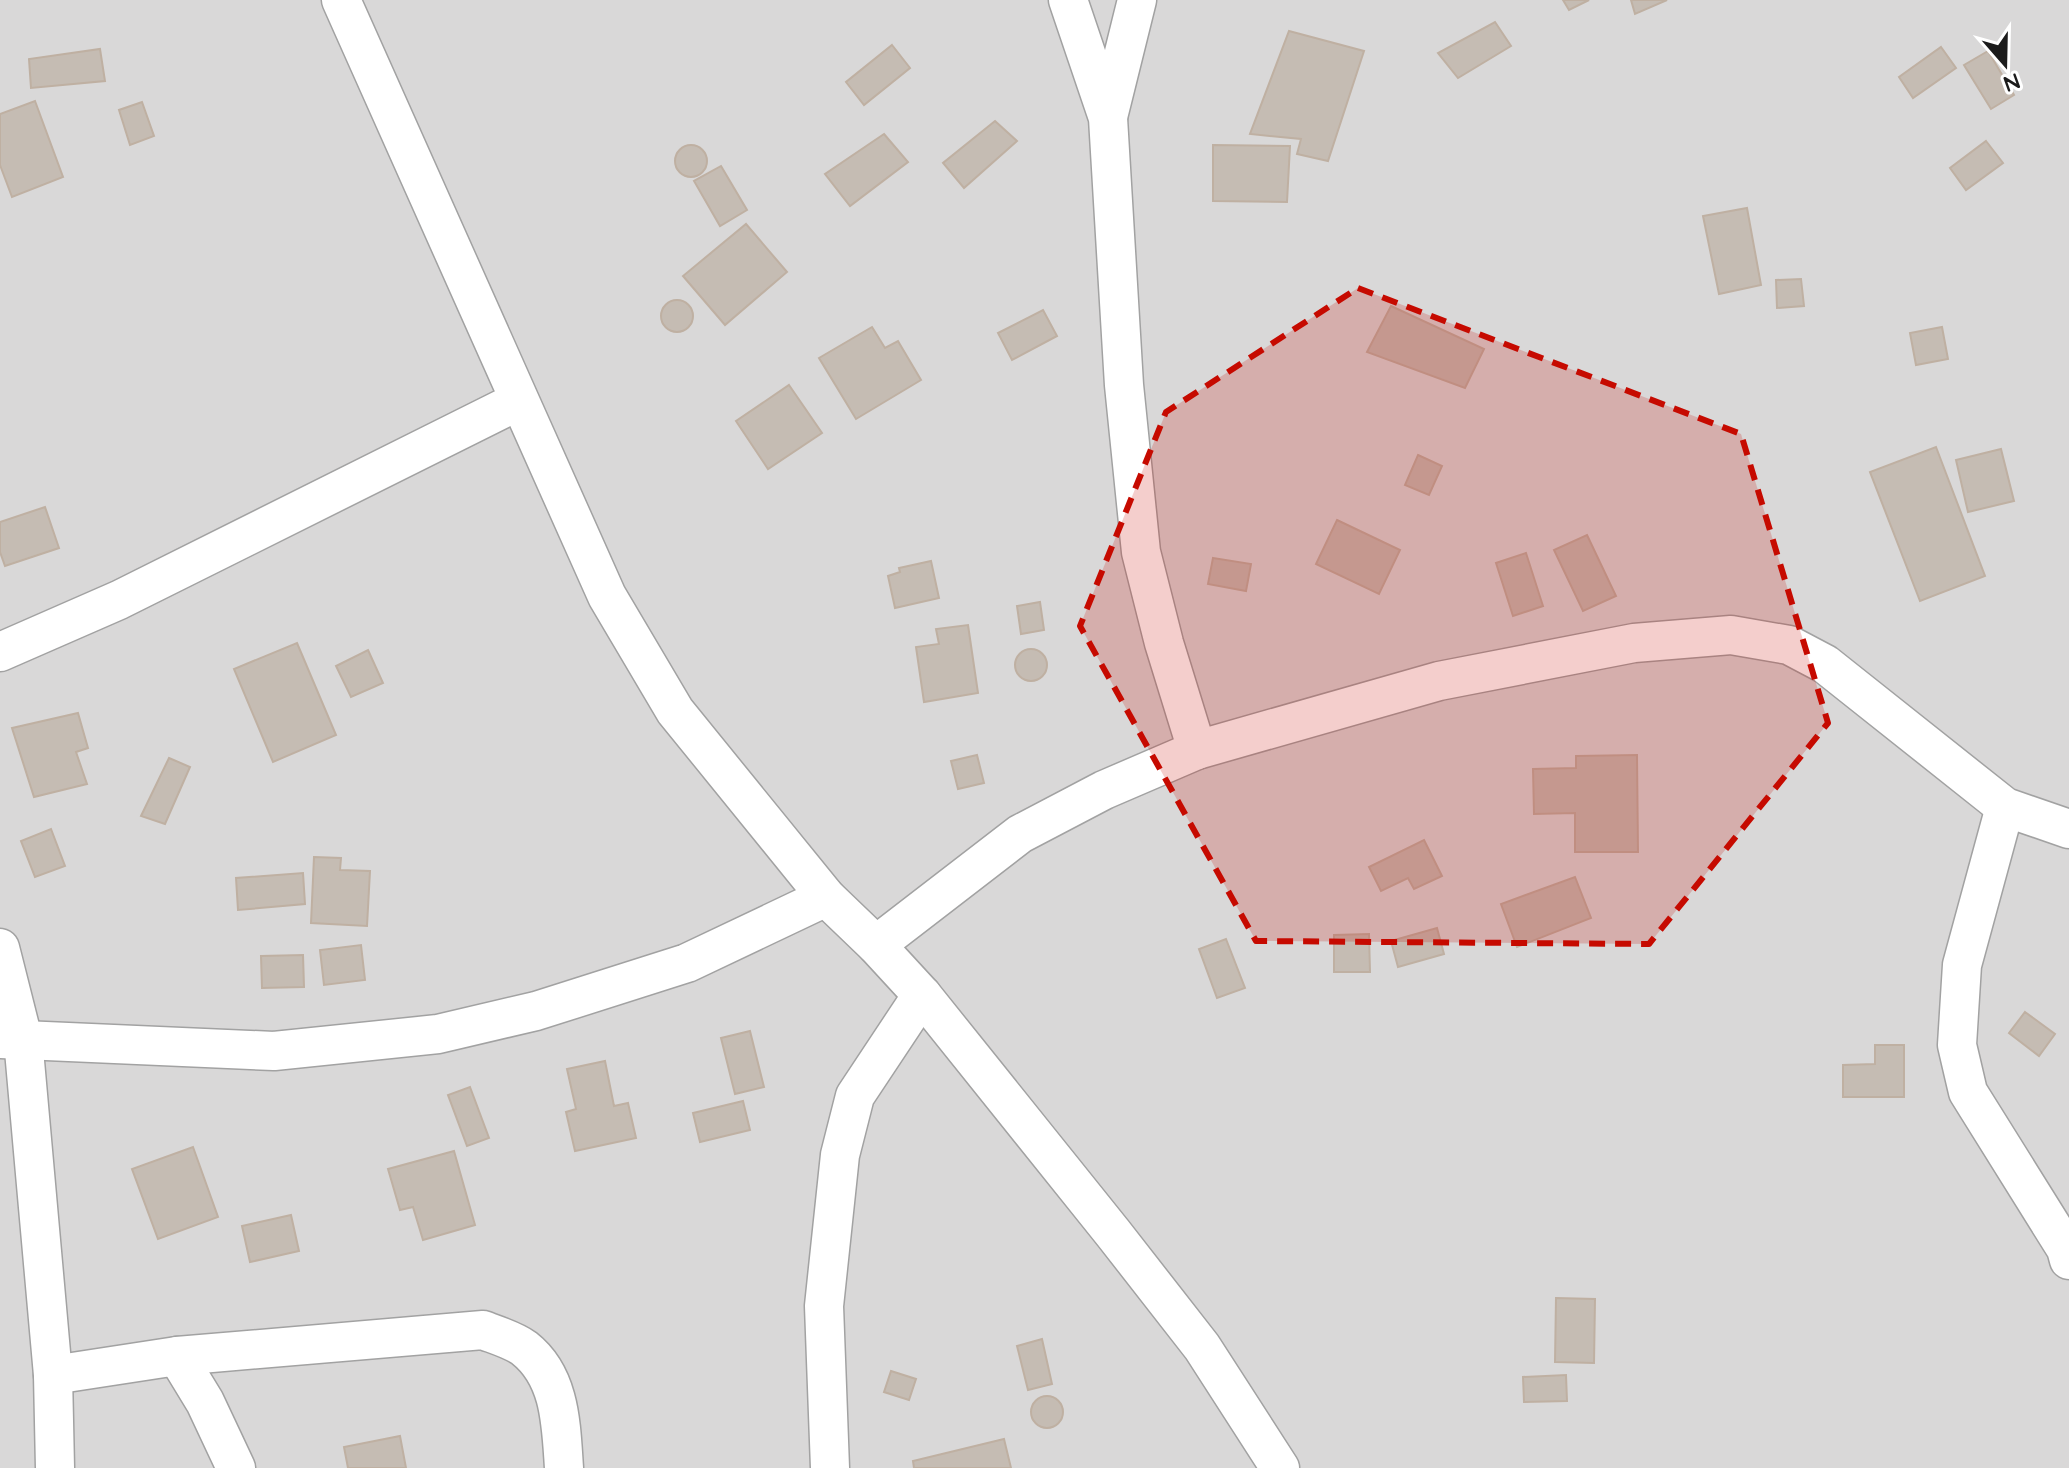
<svg xmlns="http://www.w3.org/2000/svg" width="2069" height="1468" viewBox="0 0 2069 1468" font-family="Quicksand,sans-serif">
	<style>
		.residential { fill: #d9d8d8 }
		.building { fill: #c5bcb3; stroke: #bfb0a2; stroke-width: 2 }
		.lines { fill: none; stroke-linecap: round; stroke-linejoin: round }
		.minor-casing { stroke: #a2a2a2; stroke-width: 41 }
		.minor { stroke: #fff; stroke-width: 38 }
		.marked { fill: #c60a00; fill-opacity: 0.2; stroke: #c60a00; stroke-width: 6; stroke-dasharray: 16 10; stroke-linejoin: round }
	</style>
	<rect width="100%" height="100%" fill="#ede9e0"/>
	<rect class="residential" x="0" y="0" width="2069" height="1468"/>
	<g class="building">
		<polygon points="1563,0 1589,0 1569,10"/>
		<polygon points="1631,0 1667,0 1635,14"/>
		<polygon points="1495,22 1511,46 1458,78 1438,53"/>
		<polygon points="1289,31 1364,51 1328,161 1297,154 1301,139 1250,134"/>
		<polygon points="892,45 910,68 864,105 846,82"/>
		<polygon points="1941,47 1956,68 1913,98 1899,77"/>
		<polygon points="100,49 105,81 31,88 29,59"/>
		<polygon points="1988,51 2014,95 1991,109 1964,65"/>
		<polygon points="35,101 63,177 12,197 0,165 0,114"/>
		<polygon points="142,102 154,136 130,145 119,110"/>
		<polygon points="995,121 1017,141 964,188 943,163"/>
		<polygon points="884,134 908,162 850,206 825,174"/>
		<polygon points="1986,141 2003,163 1966,190 1950,168"/>
		<circle cx="691" cy="161" r="16"/>
		<polygon points="1213,145 1290,146 1287,202 1213,201"/>
		<polygon points="721,166 747,210 720,226 694,181"/>
		<polygon points="1747,208 1761,285 1719,294 1703,216"/>
		<polygon points="746,224 787,272 725,325 683,276"/>
		<polygon points="1801,279 1804,306 1777,308 1776,280"/>
		<circle cx="677" cy="316" r="16"/>
		<polygon points="1391,306 1484,349 1465,388 1367,352"/>
		<polygon points="1043,310 1057,336 1012,360 998,333"/>
		<polygon points="872,327 885,348 898,341 921,380 856,419 819,358"/>
		<polygon points="1942,327 1948,359 1916,365 1910,333"/>
		<polygon points="789,385 822,433 768,469 736,421"/>
		<polygon points="1936,447 1985,576 1920,601 1870,472"/>
		<polygon points="2001,449 2014,501 1968,512 1956,460"/>
		<polygon points="1418,455 1442,466 1429,495 1405,485"/>
		<polygon points="45,507 59,548 5,566 0,552 0,522"/>
		<polygon points="1337,520 1400,550 1379,594 1316,564"/>
		<polygon points="1587,535 1616,596 1583,611 1554,550"/>
		<polygon points="1526,553 1543,606 1513,616 1496,563"/>
		<polygon points="1213,558 1251,564 1246,591 1208,584"/>
		<polygon points="931,561 939,598 895,608 888,576 900,572 899,568"/>
		<polygon points="1040,602 1044,630 1021,634 1017,606"/>
		<polygon points="968,625 978,693 924,702 916,647 939,644 936,629"/>
		<polygon points="297,643 336,735 273,762 234,669"/>
		<circle cx="1031" cy="665" r="16"/>
		<polygon points="368,650 383,683 351,697 336,666"/>
		<polygon points="78,713 88,748 76,752 87,784 34,797 12,728"/>
		<polygon points="977,755 984,783 958,789 951,761"/>
		<polygon points="1637,755 1638,852 1575,852 1575,813 1534,814 1533,769 1576,768 1576,756"/>
		<polygon points="169,758 190,767 165,824 141,816"/>
		<polygon points="51,829 65,866 35,877 21,841"/>
		<polygon points="1424,840 1442,876 1414,889 1408,878 1381,891 1369,867"/>
		<polygon points="314,857 341,858 340,870 370,871 367,926 311,923"/>
		<polygon points="303,873 305,904 238,910 236,878"/>
		<polygon points="1575,877 1591,918 1517,947 1501,904"/>
		<polygon points="1437,928 1444,954 1398,967 1391,941"/>
		<polygon points="1369,934 1370,972 1334,972 1334,935"/>
		<polygon points="1226,939 1245,988 1217,998 1199,949"/>
		<polygon points="361,945 365,980 324,985 320,950"/>
		<polygon points="303,955 304,987 262,988 261,956"/>
		<polygon points="2025,1012 2055,1034 2039,1056 2009,1033"/>
		<polygon points="750,1031 764,1087 735,1094 721,1038"/>
		<polygon points="1875,1045 1904,1045 1904,1097 1843,1097 1843,1065 1875,1064"/>
		<polygon points="605,1061 614,1106 628,1103 636,1138 575,1151 566,1112 576,1109 567,1069"/>
		<polygon points="470,1087 489,1138 467,1146 448,1095"/>
		<polygon points="743,1101 750,1130 700,1142 693,1113"/>
		<polygon points="193,1147 218,1217 158,1239 132,1169"/>
		<polygon points="454,1151 475,1225 423,1240 413,1207 400,1210 388,1169"/>
		<polygon points="291,1215 299,1251 250,1262 242,1226"/>
		<polygon points="1556,1298 1595,1299 1594,1363 1555,1362"/>
		<polygon points="1042,1339 1052,1384 1028,1390 1017,1346"/>
		<polygon points="891,1371 916,1379 909,1400 884,1392"/>
		<polygon points="1566,1375 1567,1401 1524,1402 1523,1377"/>
		<circle cx="1047" cy="1412" r="16"/>
		<polygon points="400,1436 406,1468 348,1468 344,1447"/>
		<polygon points="1004,1439 1011,1468 914,1468 913,1461"/>
	</g>
	<g class="lines">
		<g class="minor-casing">
			<g id="minor">
				<polyline points="341,0 607,596 675,711 826,897 876,945 922,995 1113,1233 1202,1347 1280,1468"/>
				<polyline points="1068,0 1108,118 1124,385 1141,552 1164,643 1197,750"/>
				<polyline points="1108,117 1137,0"/>
				<polyline points="0,652 119,600 518,401"/>
				<polyline points="2005,807 1962,965 1957,1045 1968,1092 2066,1249 2069,1260"/>
				<polyline points="876,945 1020,834 1104,790 1197,750 1439,681 1634,643 1731,635 1789,645 1825,664 2005,807 2069,829"/>
				<polyline points="0,948 23,1039 53,1375 55,1468"/>
				<polyline points="0,1039 274,1051 438,1034 536,1011 687,963 826,897"/>
				<polyline points="177,1356 205,1402 236,1468"/>
				<path d="M53,1375L177,1356L483,1330C496,1335 513,1340 524,1348C561,1377 561,1425 564,1468"/>
				<polyline points="830,1468 824,1306 840,1155 855,1096 922,995"/>
			</g>
		</g>
		<use href="#minor" class="minor"/>
	</g>
	<path class="marked" d="M1358,288L1741,434L1828,723L1649,944L1256,941L1080,626L1166,412Z"/>
	<g transform="translate(2005 64) rotate(160)" stroke="#ffffff" stroke-width="6" paint-order="stroke">
	<path d="M0-6L14 30L0 20L-14 30Z" fill="#1b1b1b"/>
	<text y="-12" font-size="22" font-weight="bold" text-anchor="middle" fill="#1b1b1b">N</text>
	</g>
</svg>
